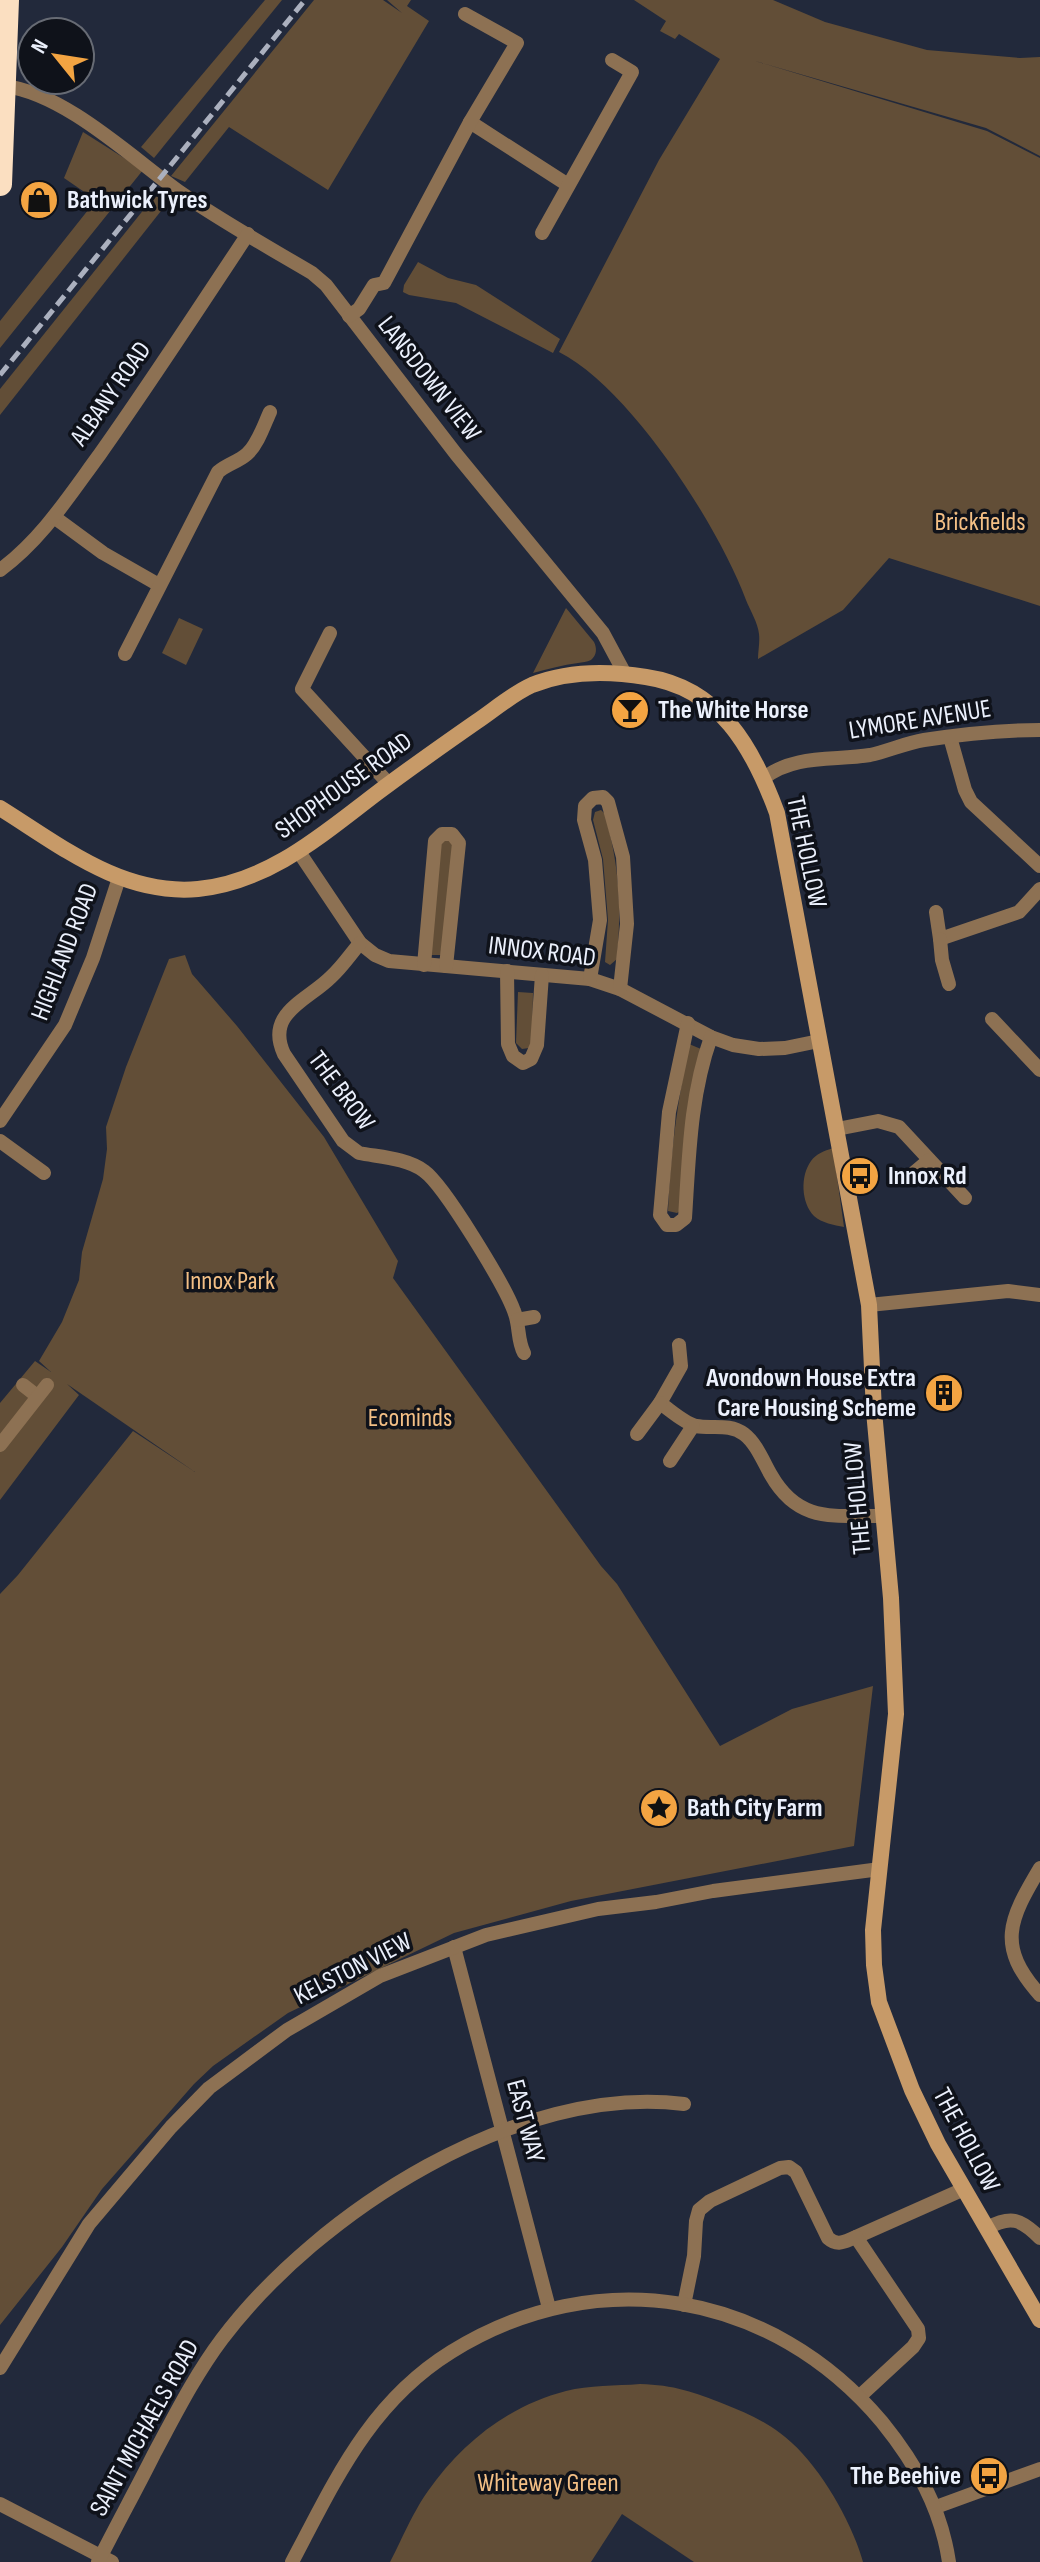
<svg xmlns="http://www.w3.org/2000/svg" width="1040" height="2562" viewBox="0 0 1040 2562" font-family="'Sofia Sans Condensed',sans-serif">
	<style>
		.green { fill: #624e37 }
		.lines { fill: none; stroke-linecap: round; stroke-linejoin: round }
		.street { stroke: #8d7153; stroke-width: 14 }
		.secondary { stroke: #c79a68; stroke-width: 16 }
		.highway { stroke: #fbdfc1; stroke-width: 24 }
		.rail { stroke: #abb0be; stroke-width: 5; stroke-dasharray: 12 6; stroke-linecap: butt }
		.labels { text-anchor: middle; dominant-baseline: central; stroke-width: 7; stroke-linejoin: round; paint-order: stroke }
		.poi-label { font-size: 26px; font-weight: bold; fill: #ebf0fc; stroke: #0f121a; text-anchor: start }
		.street-label { font-size: 26px; fill: #ebf0fc; stroke: #0f121a }
		.park-label { font-size: 26px; fill: #f3bf85; stroke: #0f121a }
	</style>
	<rect width="100%" height="100%" fill="#22293b"/>
	<g class="green">
		<polygon points="265,0 282,0 154,158 141,147"/>
		<polygon points="314,0 383,0 402,13 387,0 411,0 407,6 429,21 328,190 229,127 185,182 171,176"/>
		<path d="M634,0H773L825,22L927,50L1020,58L1040,57V156L986,128L755,61L987,131L1040,158V606L889,558L843,610L758,659C758,651 760,642 759,634C758,623 750,610 746,600C718,525 630,388 559,352L659,160L720,59L679,34L675,39L660,31L666,21Z"/>
		<polygon points="83,132 143,170 0,348 0,321 96,200 64,178"/>
		<polygon points="161,188 172,197 0,415 0,389"/>
		<polygon points="418,262 448,278 476,285 560,339 553,353 456,303 409,295 403,292 404,285"/>
		<path d="M566,608L594,642C597,648 597,655 591,660C587,662 582,662 578,663C563,665 548,669 533,673Z"/>
		<polygon points="179,618 203,629 186,665 162,653"/>
		<path d="M601,810L605,814C619,866 622,905 617,959L610,965L605,962L608,920L603,859L593,820L595,812Z"/>
		<polygon points="443,839 456,842 443,955 427,955 439,844"/>
		<polygon points="185,955 192,974 237,1026 324,1137 398,1261 393,1278 601,1566 617,1584 720,1746 792,1709 873,1686 854,1846 571,1901 454,1933 288,2013 213,2066 194,2084 102,2189 62,2247 0,2325 0,1594 18,1575 133,1431 195,1472 67,1384 79,1395 0,1500 0,1403 35,1361 51,1372 39,1361 62,1322 79,1280 82,1252 103,1179 107,1149 106,1127 126,1067 169,959"/>
		<polygon points="518,992 533,993 532,1041 529,1048 522,1049 516,1043"/>
		<path d="M689,1044L701,1049L681,1210L677,1213L668,1211C670,1154 678,1100 689,1044Z"/>
		<path d="M833,1148L844,1227C834,1225 822,1223 814,1216C801,1203 800,1176 811,1161C816,1154 824,1151 833,1148Z"/>
		<path d="M640,2384C674,2385 694,2392 724,2404C744,2412 763,2420 780,2433C816,2459 851,2519 863,2562H694L622,2514L591,2562H390C402,2539 413,2512 428,2491C462,2443 508,2406 566,2391C589,2385 616,2386 640,2384Z"/>
	</g>
	<g class="lines">
		<g class="street">
			<path d="M5,86C66,94 132,158 181,193C223,222 268,247 312,273L326,285L456,454L603,633L625,674"/>
			<polyline points="470,122 568,185"/>
			<polyline points="542,233 632,72 612,60"/>
			<polyline points="349,316 359,309 374,285 384,283 470,122 517,43 465,14"/>
			<polyline points="54,517 103,553 159,585"/>
			<path d="M0,570C42,539 69,496 100,454C151,382 199,308 248,234"/>
			<polyline points="330,633 302,689 389,784"/>
			<path d="M125,654L218,472C227,464 238,462 247,454C258,444 264,425 270,412"/>
			<polyline points="950,737 965,790 971,802 1040,866"/>
			<path d="M764,778C795,754 834,761 870,755C888,751 906,743 924,740C962,734 1001,730 1040,730"/>
			<polyline points="299,852 360,943 375,955 389,961 590,979 620,989 711,1037 733,1045 759,1049 785,1048 819,1041"/>
			<polyline points="936,912 940,939 1019,912 1040,889"/>
			<polyline points="940,939 942,960 949,984"/>
			<path d="M360,943C350,955 342,967 331,977C307,1001 265,1013 284,1054L343,1141L359,1153C379,1157 407,1158 424,1171C444,1185 505,1286 514,1311C520,1325 517,1340 524,1353"/>
			<polyline points="424,965 435,841 442,834 452,834 459,843 446,966"/>
			<polyline points="507,971 508,1044 513,1056 523,1063 531,1059 537,1045 542,975"/>
			<polyline points="590,979 600,920 595,860 584,820 585,806 593,798 603,797 608,802 623,857 627,924 620,989"/>
			<polyline points="992,1019 1040,1070"/>
			<path d="M688,1023L669,1112L660,1215L667,1225H676L685,1218C689,1157 690,1096 711,1037"/>
			<polyline points="0,1121 65,1025 93,958 119,878"/>
			<polyline points="837,1129 878,1121 899,1127 965,1198"/>
			<polyline points="0,1141 44,1173"/>
			<polyline points="910,1176 929,1160"/>
			<polyline points="869,1305 1008,1291 1040,1295"/>
			<polyline points="517,1320 534,1317"/>
			<path d="M679,1345L681,1366L660,1403C670,1410 684,1423 696,1426C712,1429 729,1423 744,1434C756,1443 763,1461 771,1475C799,1524 834,1515 884,1516"/>
			<polyline points="23,1385 37,1396"/>
			<polyline points="637,1434 660,1403"/>
			<polyline points="0,1445 47,1385"/>
			<polyline points="670,1461 693,1426"/>
			<path d="M1040,1868C1009,1920 996,1946 1040,1995"/>
			<polyline points="454,1947 549,2308"/>
			<path d="M987,2228C1011,2215 1021,2219 1040,2238"/>
			<polyline points="856,2237 964,2189"/>
			<path d="M684,2305L694,2256L696,2221L699,2210L710,2201L780,2168L789,2167L796,2172L828,2238C838,2247 845,2241 856,2237L918,2329L919,2338L913,2347L860,2396"/>
			<polyline points="0,2368 89,2224 171,2127 209,2088 287,2030 380,1976 486,1935 598,1909 656,1902 713,1891 880,1869"/>
			<polyline points="0,2504 112,2562"/>
			<polyline points="936,2507 1040,2469"/>
			<path d="M98,2562C116,2526 136,2490 154,2454C175,2415 195,2375 222,2339C318,2212 519,2083 684,2104"/>
			<path d="M292,2562C335,2481 369,2403 451,2352C597,2261 772,2291 882,2422C916,2464 941,2508 949,2562"/>
		</g>
		<path class="secondary" d="M0,808C61,846 122,896 198,889C269,882 323,834 377,793C410,768 443,745 476,722C494,710 512,694 532,685C567,671 609,671 646,677C720,688 753,748 777,813L869,1305L874,1411L891,1598L896,1714L873,1930L874,1965L879,2002L912,2090L938,2144L1040,2320"/>
		<polyline class="highway" points="0,184 7,0"/>
		<polyline class="rail" points="0,375 305,0"/>
	</g>
	<defs>
		<g id="shop-disc" transform="scale(2)"><circle r="9.5" fill="#f3a442" stroke="#0f121a"/><path d="M-5-2.5h2.3a2.7 3.5 0 0 1 5.4 0H5L5.5 6h-11ZM-1.5-2.5h3a1.5 2.3 0 0 0-3 0Z" fill="#111"/></g>
		<g id="bar-disc" transform="scale(2)"><circle r="9.5" fill="#f3a442" stroke="#0f121a"/><path d="M-6-5H6L.8 .8V4.5H3.5V6h-7V4.5H-.8V.8Z" fill="#111"/></g>
		<g id="bus-disc" transform="scale(2)"><circle r="9.5" fill="#f3a442" stroke="#0f121a"/><path d="M-5-6H5V4H4V6H2V4H-2V6H-4V4H-5ZM-3.5-4V0h7V-4ZM-3.5 1.2v1.5H-2V1.2ZM2 1.2v1.5H3.5V1.2Z" fill="#111"/></g>
		<g id="building-disc" transform="scale(2)"><circle r="9.5" fill="#f3a442" stroke="#0f121a"/><path d="M-4-6H4V6H1V3H-1V6H-4ZM-2.5-4.3h1.7v1.8h-1.7ZM.8-4.3h1.7v1.8H.8ZM-2.5-1h1.7V.8h-1.7ZM.8-1h1.7V.8H.8Z" fill="#111"/></g>
		<g id="sight-disc" transform="scale(2)"><circle r="9.5" fill="#f3a442" stroke="#0f121a"/><path d="M0-6L1.8-2.2L6-1.7L2.9 1.2L3.7 5.4L0 3.3L-3.7 5.4L-2.9 1.2L-6-1.7L-1.8-2.2Z" fill="#111"/></g>
	</defs>
	<g fill-rule="evenodd">
		<use href="#shop-disc" x="39" y="200"/>
		<use href="#bar-disc" x="630" y="710"/>
		<use href="#bus-disc" x="860" y="1176"/>
		<use href="#building-disc" x="944" y="1393"/>
		<use href="#sight-disc" x="659" y="1808"/>
		<use href="#bus-disc" x="989" y="2476"/>
	</g>
	<g class="labels">
		<g class="poi-label">
			<text x="67" y="200">Bathwick Tyres</text>
			<text x="658" y="710">The White Horse</text>
			<text x="888" y="1176">Innox Rd</text>
			<text x="916" y="1378" text-anchor="end">Avondown House Extra<tspan x="916" dy="30">Care Housing Scheme</tspan></text>
			<text x="687" y="1808">Bath City Farm</text>
			<text x="961" y="2476" text-anchor="end">The Beehive</text>
		</g>
		<g class="street-label">
			<text transform="translate(429 379) rotate(52)">LANSDOWN VIEW</text>
			<text transform="translate(111 394) rotate(-55)">ALBANY ROAD</text>
			<text transform="translate(920 720) rotate(-9)">LYMORE AVENUE</text>
			<text transform="translate(344 786) rotate(-36)">SHOPHOUSE ROAD</text>
			<text transform="translate(806 852) rotate(78)">THE HOLLOW</text>
			<text transform="translate(65 952) rotate(-69)">HIGHLAND ROAD</text>
			<text transform="translate(542 952) rotate(7)">INNOX ROAD</text>
			<text transform="translate(341 1091) rotate(53)">THE BROW</text>
			<text transform="translate(858 1498) rotate(-95)">THE HOLLOW</text>
			<text transform="translate(353 1969) rotate(-27)">KELSTON VIEW</text>
			<text transform="translate(525 2121) rotate(75)">EAST WAY</text>
			<text transform="translate(966 2140) rotate(62)">THE HOLLOW</text>
			<text transform="translate(145 2428) rotate(-61)">SAINT MICHAELS ROAD</text>
		</g>
		<g class="park-label">
			<text x="980" y="522">Brickfields</text>
			<text x="230" y="1281">Innox Park</text>
			<text x="410" y="1418">Ecominds</text>
			<text x="548" y="2483">Whiteway Green</text>
		</g>
	</g>
	<g transform="translate(56 56) rotate(300)"><circle r="38" fill="#0f121a" stroke="#676b74" stroke-width="2"/>
	<path d="M0-6L14 30L0 20L-14 30Z" fill="#f3a442"/>
	<text y="-12" font-size="22" font-weight="bold" text-anchor="middle" fill="#ebf0fc">N</text>
	</g>
</svg>
